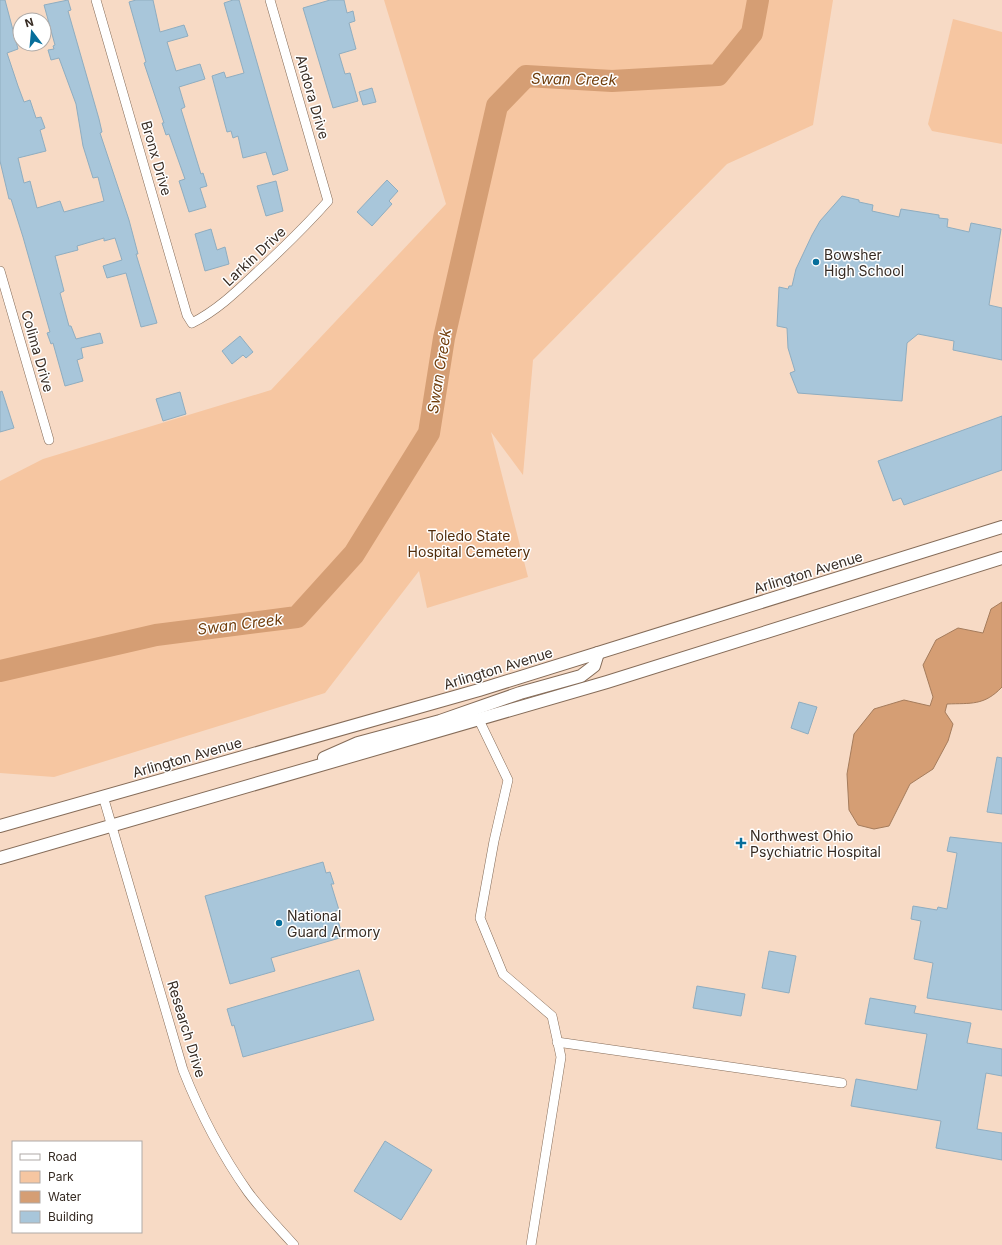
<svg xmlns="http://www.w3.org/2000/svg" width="1002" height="1245" viewBox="0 0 1002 1245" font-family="Inter,sans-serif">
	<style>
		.green { fill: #f6c6a1 }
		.water { fill: #d59e74; stroke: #a57c5c }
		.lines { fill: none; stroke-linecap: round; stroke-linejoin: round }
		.river { stroke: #d59e74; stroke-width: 22 }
		.building { fill: #a8c6da; stroke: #8fadc0 }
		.minor-casing { stroke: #856c59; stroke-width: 10 }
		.tertiary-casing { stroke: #856c59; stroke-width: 14 }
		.minor { stroke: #fff; stroke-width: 9 }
		.tertiary { stroke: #fff; stroke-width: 12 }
		.poi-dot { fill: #066e9b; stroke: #fff; stroke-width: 1.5 }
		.labels { text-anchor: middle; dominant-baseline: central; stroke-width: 3; stroke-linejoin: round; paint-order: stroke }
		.street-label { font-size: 14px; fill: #362b23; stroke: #fff }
		.poi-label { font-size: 14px; fill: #362b23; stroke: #fff; text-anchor: start }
		.park-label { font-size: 14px; fill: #512d0c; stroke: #fff }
		.water-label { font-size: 15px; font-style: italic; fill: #703d0b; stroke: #fff }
	</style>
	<rect width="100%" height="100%" fill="#f7dac5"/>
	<g class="green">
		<polygon points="384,0 833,0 813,125 727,164 533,360 523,475 491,432 528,577 427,608 419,571 325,693 54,777 0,773 0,481 43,459 271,390 446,204"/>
		<polygon points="953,19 1002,32 1002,144 932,131 928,124"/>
	</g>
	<path class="water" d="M1002,602V687C984,706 971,703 947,704L945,712L953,724L948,741L933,769L910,784L889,826L874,829L858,825L849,810L847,774L854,734L874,709L904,700L930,706L933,697L923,665L936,640L958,628L983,633L991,609Z"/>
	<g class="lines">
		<polyline class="river" points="0,671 156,635 297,617 354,554 429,433 444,338 497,106 526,76 612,81 718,75 752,33 758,0"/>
	</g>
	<g class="building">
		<polygon points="0,0 5,0 18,49 7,53 18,86 24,102 30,100 36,118 41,117 45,128 40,130 46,151 18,158 24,183 30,181 37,208 60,201 64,212 104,201 98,177 93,178 83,146 76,104 59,58 51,60 48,50 54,49 53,46 55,45 44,5 68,0 71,10 68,11 99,119 102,132 100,133 129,220 138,254 136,254 157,323 141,327 126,273 107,278 103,266 122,260 115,238 104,241 104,238 77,246 78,250 55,256 64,291 60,293 69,326 71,326 76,339 100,333 103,343 81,348 83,358 77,360 83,381 65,386 53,343 51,344 47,333 50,332 23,237 11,199 9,199 0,161"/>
		<polygon points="136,0 153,0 160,32 184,25 188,36 167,42 176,71 200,64 205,79 179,87 185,107 181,109 201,174 203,173 207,186 200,188 206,207 189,212 179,181 185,179 169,134 166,135 162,123 164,123 144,63 146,62 129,2"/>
		<polygon points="233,0 239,0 288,170 273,175 266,152 243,158 238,136 233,138 231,131 227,132 212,76 224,72 226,78 244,73 224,3"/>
		<polygon points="330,0 344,0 347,13 353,11 355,21 349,23 356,49 339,54 345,74 350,73 358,101 333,108 303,8"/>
		<polygon points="372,88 376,102 363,105 359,92"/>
		<polygon points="387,180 398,191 389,201 392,204 372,226 357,212"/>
		<polygon points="276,181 283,211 266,216 257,186"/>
		<polygon points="842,196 859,200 859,202 873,205 872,211 899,217 901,209 939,215 939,218 948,219 947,227 969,232 971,223 1001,229 989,305 1002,308 1002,360 953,350 954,341 918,334 907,343 902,401 798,393 790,373 795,371 788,348 787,328 777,326 779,287 788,289 789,286 792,286 796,269 812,235 820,221"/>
		<polygon points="211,229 217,250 225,247 229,264 205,271 195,234"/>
		<polygon points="240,336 253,352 246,358 243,355 232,364 222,351"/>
		<polygon points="2,391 14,428 0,432 0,392"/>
		<polygon points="180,392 186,414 163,421 156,399"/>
		<polygon points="1002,416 1002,470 904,505 901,498 893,501 878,461"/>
		<polygon points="799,702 817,707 808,734 791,728"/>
		<polygon points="997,757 1002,758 1002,814 987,812"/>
		<polygon points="950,837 1002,843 1002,1010 927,998 933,963 914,959 921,921 911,919 913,906 937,910 938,907 947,909 957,853 947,851"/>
		<polygon points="323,862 326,873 330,872 334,884 331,884 339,910 335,911 343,937 271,958 275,971 230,984 205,896"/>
		<polygon points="769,951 796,956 789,993 762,988"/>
		<polygon points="359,970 374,1020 243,1057 234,1025 232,1026 227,1009"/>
		<polygon points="697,986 745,994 741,1016 693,1008"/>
		<polygon points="870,998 916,1006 914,1013 971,1023 967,1043 1002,1049 1002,1076 986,1073 977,1129 1002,1133 1002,1160 936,1148 941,1121 851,1106 856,1079 917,1090 927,1034 865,1024"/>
		<polygon points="385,1141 432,1170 401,1220 354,1191"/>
	</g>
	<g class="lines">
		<g class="minor-casing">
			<g id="minor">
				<path d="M96,0L187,315L192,323C216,311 235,293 254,275C280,251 305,227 328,201L270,0"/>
				<polyline points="0,271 49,440"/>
				<polyline points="479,720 508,780 494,841 480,918 503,974 552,1016 561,1057 531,1245"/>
				<path d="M103,796L183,1070C200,1113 221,1154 248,1192C262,1211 279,1228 294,1245"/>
				<polyline points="557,1042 842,1083"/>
			</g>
		</g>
		<g class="tertiary-casing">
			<g id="tertiary">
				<polyline points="324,758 358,743 440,721 520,693 581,676 594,666 598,653"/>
				<polyline points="0,826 479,690 1002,527"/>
				<polyline points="0,858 607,682 1002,558"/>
			</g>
		</g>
		<use href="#minor" class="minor"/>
		<use href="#tertiary" class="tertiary"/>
	</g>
	<g class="poi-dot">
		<circle cx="816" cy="262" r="4"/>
		<path d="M739 837h4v4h4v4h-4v4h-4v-4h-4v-4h4z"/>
		<circle cx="279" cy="923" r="4"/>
	</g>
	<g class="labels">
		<g class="street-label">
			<text transform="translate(313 97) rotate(74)">Andora Drive</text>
			<text transform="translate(157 158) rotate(74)">Bronx Drive</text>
			<text transform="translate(254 256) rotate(-43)">Larkin Drive</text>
			<text transform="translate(38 351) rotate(74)">Colima Drive</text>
			<text transform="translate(808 572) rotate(-17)">Arlington Avenue</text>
			<text transform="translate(498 668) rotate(-17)">Arlington Avenue</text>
			<text transform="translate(187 757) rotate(-16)">Arlington Avenue</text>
			<text transform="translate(187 1029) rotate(73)">Research Drive</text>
		</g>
		<g class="poi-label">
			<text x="824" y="254">Bowsher<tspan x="824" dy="16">High School</tspan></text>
			<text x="750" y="835">Northwest Ohio<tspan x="750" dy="16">Psychiatric Hospital</tspan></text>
			<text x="287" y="915">National<tspan x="287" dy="16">Guard Armory</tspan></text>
		</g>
		<g class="park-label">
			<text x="469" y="535">Toledo State<tspan x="469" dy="16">Hospital Cemetery</tspan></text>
		</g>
		<g class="water-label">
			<text transform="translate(574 79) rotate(1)">Swan Creek</text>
			<text transform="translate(439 371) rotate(-81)">Swan Creek</text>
			<text transform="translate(240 624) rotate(-7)">Swan Creek</text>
		</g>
	</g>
	<rect x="12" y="1141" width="130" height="92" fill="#ffffff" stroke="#afaaa7"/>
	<rect x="20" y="1154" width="20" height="6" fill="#ffffff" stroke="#afaaa7"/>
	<text x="48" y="1161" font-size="12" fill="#362b23">Road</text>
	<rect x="20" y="1171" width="20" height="12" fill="#f6c6a1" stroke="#afaaa7"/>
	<text x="48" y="1181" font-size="12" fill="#362b23">Park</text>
	<rect x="20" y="1191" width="20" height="12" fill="#d59e74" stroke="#afaaa7"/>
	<text x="48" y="1201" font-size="12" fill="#362b23">Water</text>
	<rect x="20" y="1211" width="20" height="12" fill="#a8c6da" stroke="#afaaa7"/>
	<text x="48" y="1221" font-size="12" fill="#362b23">Building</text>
	<g transform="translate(32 32) rotate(344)"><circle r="19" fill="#ffffff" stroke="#afaaa7"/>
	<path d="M0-3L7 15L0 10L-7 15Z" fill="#066e9b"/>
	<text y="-6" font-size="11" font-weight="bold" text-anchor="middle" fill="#362b23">N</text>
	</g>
</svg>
